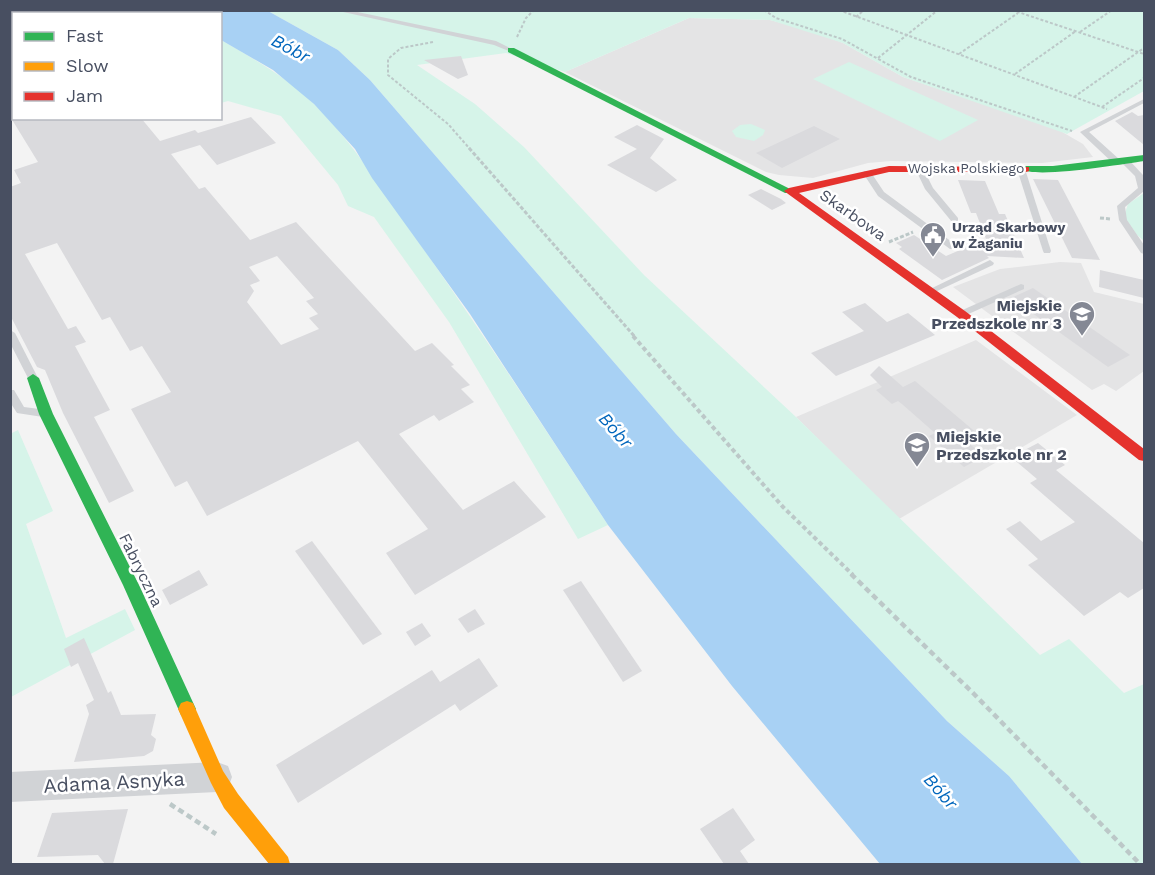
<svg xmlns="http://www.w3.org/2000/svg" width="1155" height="875" viewBox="0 0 1155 875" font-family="'Work Sans',sans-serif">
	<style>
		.education { fill: #e4e4e5 }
		.green { fill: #d6f4e9 }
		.water { fill: #a8d1f4 }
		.building { fill: #dadadd; fill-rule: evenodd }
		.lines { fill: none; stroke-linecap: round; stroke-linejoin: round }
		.path-far3 { stroke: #bcc8c8; stroke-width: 2; stroke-dasharray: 3 2; stroke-linecap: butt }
		.path-far2 { stroke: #bcc8c8; stroke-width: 3; stroke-dasharray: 4 2; stroke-linecap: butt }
		.path-far1 { stroke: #bcc8c8; stroke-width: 4; stroke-dasharray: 4.5 3; stroke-linecap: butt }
		.path { stroke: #bcc8c8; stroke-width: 4.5; stroke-dasharray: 6 4; stroke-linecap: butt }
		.lane { fill: #d1d3d6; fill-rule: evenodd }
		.street { fill: #d1d3d6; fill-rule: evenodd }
		.fast { fill: #30b455; fill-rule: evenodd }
		.slow { fill: #ff9f0a; fill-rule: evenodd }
		.jam { fill: #e5322d; fill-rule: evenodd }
		.labels { text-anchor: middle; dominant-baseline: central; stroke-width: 5; stroke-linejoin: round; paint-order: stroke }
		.far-street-label { font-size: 14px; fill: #484f61; stroke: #fff }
		.far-poi-label { font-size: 14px; font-weight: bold; fill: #484f61; stroke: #fff; text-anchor: start }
		.street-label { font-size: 16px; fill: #484f61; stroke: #fff }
		.poi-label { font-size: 16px; font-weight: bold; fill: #484f61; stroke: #fff; text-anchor: end }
		.water-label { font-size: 18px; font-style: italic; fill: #0066bc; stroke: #fff }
		.near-street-label { font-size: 20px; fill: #484f61; stroke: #fff }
	</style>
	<rect width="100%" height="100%" fill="#f3f3f3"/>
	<g class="education">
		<polygon points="689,18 770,20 815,32 843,43 903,77 1057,129 1083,144 1093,157 1042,163 891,161 868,163 813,178 779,175 766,172 565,72"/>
		<polygon points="1060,262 1081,263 1094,292 1144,304 1144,371 1116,391 1104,384 1092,390 953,287 1000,269"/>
		<polygon points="976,340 1077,415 899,519 796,417"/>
	</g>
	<g class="green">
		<polygon points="169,10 174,13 14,14 14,102 11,104 11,11"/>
		<polygon points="268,11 1144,11 1144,91 1067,134 903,77 843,43 770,20 689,18 565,72 506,53 417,65 475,104 524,147 644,275 796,417 1040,655 1069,639 1124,693 1144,684 1144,864 1082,864 1009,776 947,721 676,434 370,80 338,50"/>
		<path d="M221,40C254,59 287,77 314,104C353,142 382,190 413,234C481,330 544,428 608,525L578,539L449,322L374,217L348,206L338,185L281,116L228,101L221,103Z"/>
		<polygon points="849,62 978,120 940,141 813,79"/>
		<polygon points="751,124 765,130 763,135 754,141 736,137 732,131 740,125"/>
		<polygon points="1144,193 1144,241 1137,235 1124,216 1128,204"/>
		<polygon points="18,430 53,511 26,524 66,638 125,609 135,630 11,697 10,434"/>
	</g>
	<polygon class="water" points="169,11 268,11 338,50 370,80 676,434 947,721 1009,776 1082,864 880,864 732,686 608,525 470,314 372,178 355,149 314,104 273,70 221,40 220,14 174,13"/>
	<g class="building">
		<polygon points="461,56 468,75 458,79 424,60"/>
		<polygon points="1132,112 1138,116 1144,115 1144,145 1115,121"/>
		<path d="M251,117L276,143L217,165L200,145L171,154L199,189L205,187L250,240L296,222L415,351L432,343L454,365L451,366L470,385L461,389L474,402L439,421L434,415L399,434L463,510L514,481L546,517L415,595L386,553L428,529L358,441L207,516L187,481L175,487L131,409L171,392L142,346L130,351L110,317L102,320L57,243L25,254L68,329L76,326L86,342L75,346L110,410L94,417L134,491L109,503L63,413L45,370L37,367L10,315V187L21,183L14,170L38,162L11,118H141L160,141L195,130L198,133ZM277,256L314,298L306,301L318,314L309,318L319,329L281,345L247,302L254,291L250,285L260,281L249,267Z"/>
		<polygon points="637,125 664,139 650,158 677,180 656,192 607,165 637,149 614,137"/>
		<polygon points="814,126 840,139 782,168 756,153"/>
		<polygon points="1033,179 1058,180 1100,260 1072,258"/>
		<polygon points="958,180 985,181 999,214 1005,214 1024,258 987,256 989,258 942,280 899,249 902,247 896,243 914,235 946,256 986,239 976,213 971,213"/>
		<polygon points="761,189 781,199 786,203 772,210 748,195"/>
		<polygon points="1100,270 1144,280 1144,298 1099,287"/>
		<polygon points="1033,288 1130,355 1108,367 1011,298"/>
		<polygon points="865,303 887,322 908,313 935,335 836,376 811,353 864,331 842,312"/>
		<polygon points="879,366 903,387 915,381 979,435 966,441 984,456 964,467 929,436 935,433 902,404 898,401 892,404 876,390 882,387 870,375"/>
		<polygon points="1038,443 1065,465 1056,470 1144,543 1144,588 1128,598 1120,592 1084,616 1028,565 1038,559 1006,529 1020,521 1041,541 1075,522 1030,483 1037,479 1011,457"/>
		<polygon points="312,541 382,634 363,645 295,551"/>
		<polygon points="199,570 208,585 170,605 162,590"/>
		<polygon points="581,581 642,671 623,682 563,590"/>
		<polygon points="475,609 485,624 468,633 458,619"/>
		<polygon points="422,623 431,636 415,646 406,632"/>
		<polygon points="84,638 108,693 111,691 121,715 156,714 151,735 156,739 153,751 144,756 74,762 89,714 86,705 94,700 78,663 71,667 64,649"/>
		<polygon points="479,658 498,686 460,711 455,704 298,803 276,765 432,670 440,682"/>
		<polygon points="733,808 755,840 740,851 749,864 724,864 700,829"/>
		<polygon points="128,809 113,864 105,864 98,855 37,857 52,813"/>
	</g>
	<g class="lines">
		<g class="path-far3">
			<polyline points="764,10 776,18 842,39 911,77 1072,131"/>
			<polyline points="839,10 1107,109"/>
			<polyline points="1012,10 1144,54"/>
			<polyline points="856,17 864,10"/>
			<polyline points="1080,32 1112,10"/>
			<polyline points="517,37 526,18 534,10"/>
			<polyline points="433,42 401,48 388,59 388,75 448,124 470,149"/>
			<polyline points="959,54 1018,13"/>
			<polyline points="878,58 938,10"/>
			<polyline points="1015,74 1076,31"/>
			<polyline points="1074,97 1144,48"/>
			<polyline points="1102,107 1144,78"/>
		</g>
		<g class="path-far2">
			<polyline points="469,148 635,337"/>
			<polyline points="1100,218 1111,219"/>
			<polyline points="889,242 913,232"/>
		</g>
		<polyline class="path-far1" points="633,336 783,507 853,575"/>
		<g class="path">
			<polyline points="851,574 974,694 1140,864"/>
			<polyline points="170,804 216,834"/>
		</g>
		<g class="lane">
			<polygon points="334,10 348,10 496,41 514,50 511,52 494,45"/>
			<polygon points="1144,99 1144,103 1089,132 1120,160 1120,164 1114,164 1080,132"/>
			<polygon points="1122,159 1128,159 1143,175 1144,191 1125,207 1127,220 1144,245 1144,254 1141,253 1119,220 1117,206 1138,188 1135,176 1122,163"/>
			<polygon points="916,166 922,166 933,188 958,218 958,222 952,222 925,189 915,168"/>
			<polygon points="1018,167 1025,169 1051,251 1050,253 1044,253 1043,251 1017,169"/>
			<polygon points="864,171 870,171 884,192 956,245 956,249 950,249 878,196 863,173"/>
			<polygon points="990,260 994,263 993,265 933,293 927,293 926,291"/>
			<polygon points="1021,284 1024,285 1024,289 964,316 961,317 956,314 958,312"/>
			<polygon points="10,330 15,333 38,378 36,380 30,380 28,378 10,343"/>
			<polygon points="10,390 14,390 24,407 47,410 48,413 47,416 43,417 17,413 10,402"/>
		</g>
		<polygon class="street" points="217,762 228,766 232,777 228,788 217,792 10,802 10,772"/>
		<g class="fast">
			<polygon points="508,48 514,48 794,191 793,193 785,193 508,52"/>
			<path d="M1144,155V161C1123,164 1035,179 1021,169L1026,166H1053Z"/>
			<polygon points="33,374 39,378 53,414 139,585 196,709 193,715 187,717 181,715 123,585 39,414 27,378"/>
		</g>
		<polygon class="slow" points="187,701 193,703 223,771 238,794 288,857 290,864 269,864 224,808 211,783 178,709 181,703"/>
		<polygon class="jam" points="889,166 1029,167 1029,171 1026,172 889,172 799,193 965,311 1144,449 1144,461 1139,460 957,317 784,191 789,188"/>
	</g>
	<defs>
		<g id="civic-pin" transform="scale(1.35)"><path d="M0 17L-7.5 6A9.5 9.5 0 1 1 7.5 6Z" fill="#848894" stroke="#fff"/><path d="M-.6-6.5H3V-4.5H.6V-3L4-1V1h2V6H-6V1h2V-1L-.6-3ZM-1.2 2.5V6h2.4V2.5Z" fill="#fff"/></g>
		<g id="school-pin" transform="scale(1.35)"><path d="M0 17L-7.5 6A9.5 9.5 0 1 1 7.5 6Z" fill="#848894" stroke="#fff"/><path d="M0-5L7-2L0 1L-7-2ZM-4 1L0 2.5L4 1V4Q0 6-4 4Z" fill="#fff"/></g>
	</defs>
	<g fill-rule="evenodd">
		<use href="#civic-pin" x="933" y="235"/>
		<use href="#school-pin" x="1082" y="314"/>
		<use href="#school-pin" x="917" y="445"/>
	</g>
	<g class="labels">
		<g class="far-street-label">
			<text x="966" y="168">Wojska Polskiego</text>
		</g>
		<g class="far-poi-label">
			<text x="952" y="227">Urząd Skarbowy<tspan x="952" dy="16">w Żaganiu</tspan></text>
		</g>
		<g class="street-label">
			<text transform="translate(853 215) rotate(35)">Skarbowa</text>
			<text transform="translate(141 570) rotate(64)">Fabryczna</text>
		</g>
		<g class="poi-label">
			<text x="1062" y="305">Miejskie<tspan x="1062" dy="18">Przedszkole nr 3</tspan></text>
			<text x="936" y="436" text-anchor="start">Miejskie<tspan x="936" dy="18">Przedszkole nr 2</tspan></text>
		</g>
		<g class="water-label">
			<text transform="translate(291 48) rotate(28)">Bóbr</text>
			<text transform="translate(616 430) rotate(48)">Bóbr</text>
			<text transform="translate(941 791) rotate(48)">Bóbr</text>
		</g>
		<g class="near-street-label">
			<text transform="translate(114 782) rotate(-3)">Adama Asnyka</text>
		</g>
	</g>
	<rect width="1155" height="875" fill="none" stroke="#484f61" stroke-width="24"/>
	<rect x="12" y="12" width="210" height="108" fill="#ffffff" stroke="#b6b9c0" stroke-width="1.5"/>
	<rect x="24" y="32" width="30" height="9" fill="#30b455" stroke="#b6b9c0" stroke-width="1.5"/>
	<text x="66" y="42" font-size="18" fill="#484f61">Fast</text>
	<rect x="24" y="62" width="30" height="9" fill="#ff9f0a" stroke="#b6b9c0" stroke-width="1.5"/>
	<text x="66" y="72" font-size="18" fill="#484f61">Slow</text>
	<rect x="24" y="92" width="30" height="9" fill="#e5322d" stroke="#b6b9c0" stroke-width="1.5"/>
	<text x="66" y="102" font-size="18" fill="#484f61">Jam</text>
</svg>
